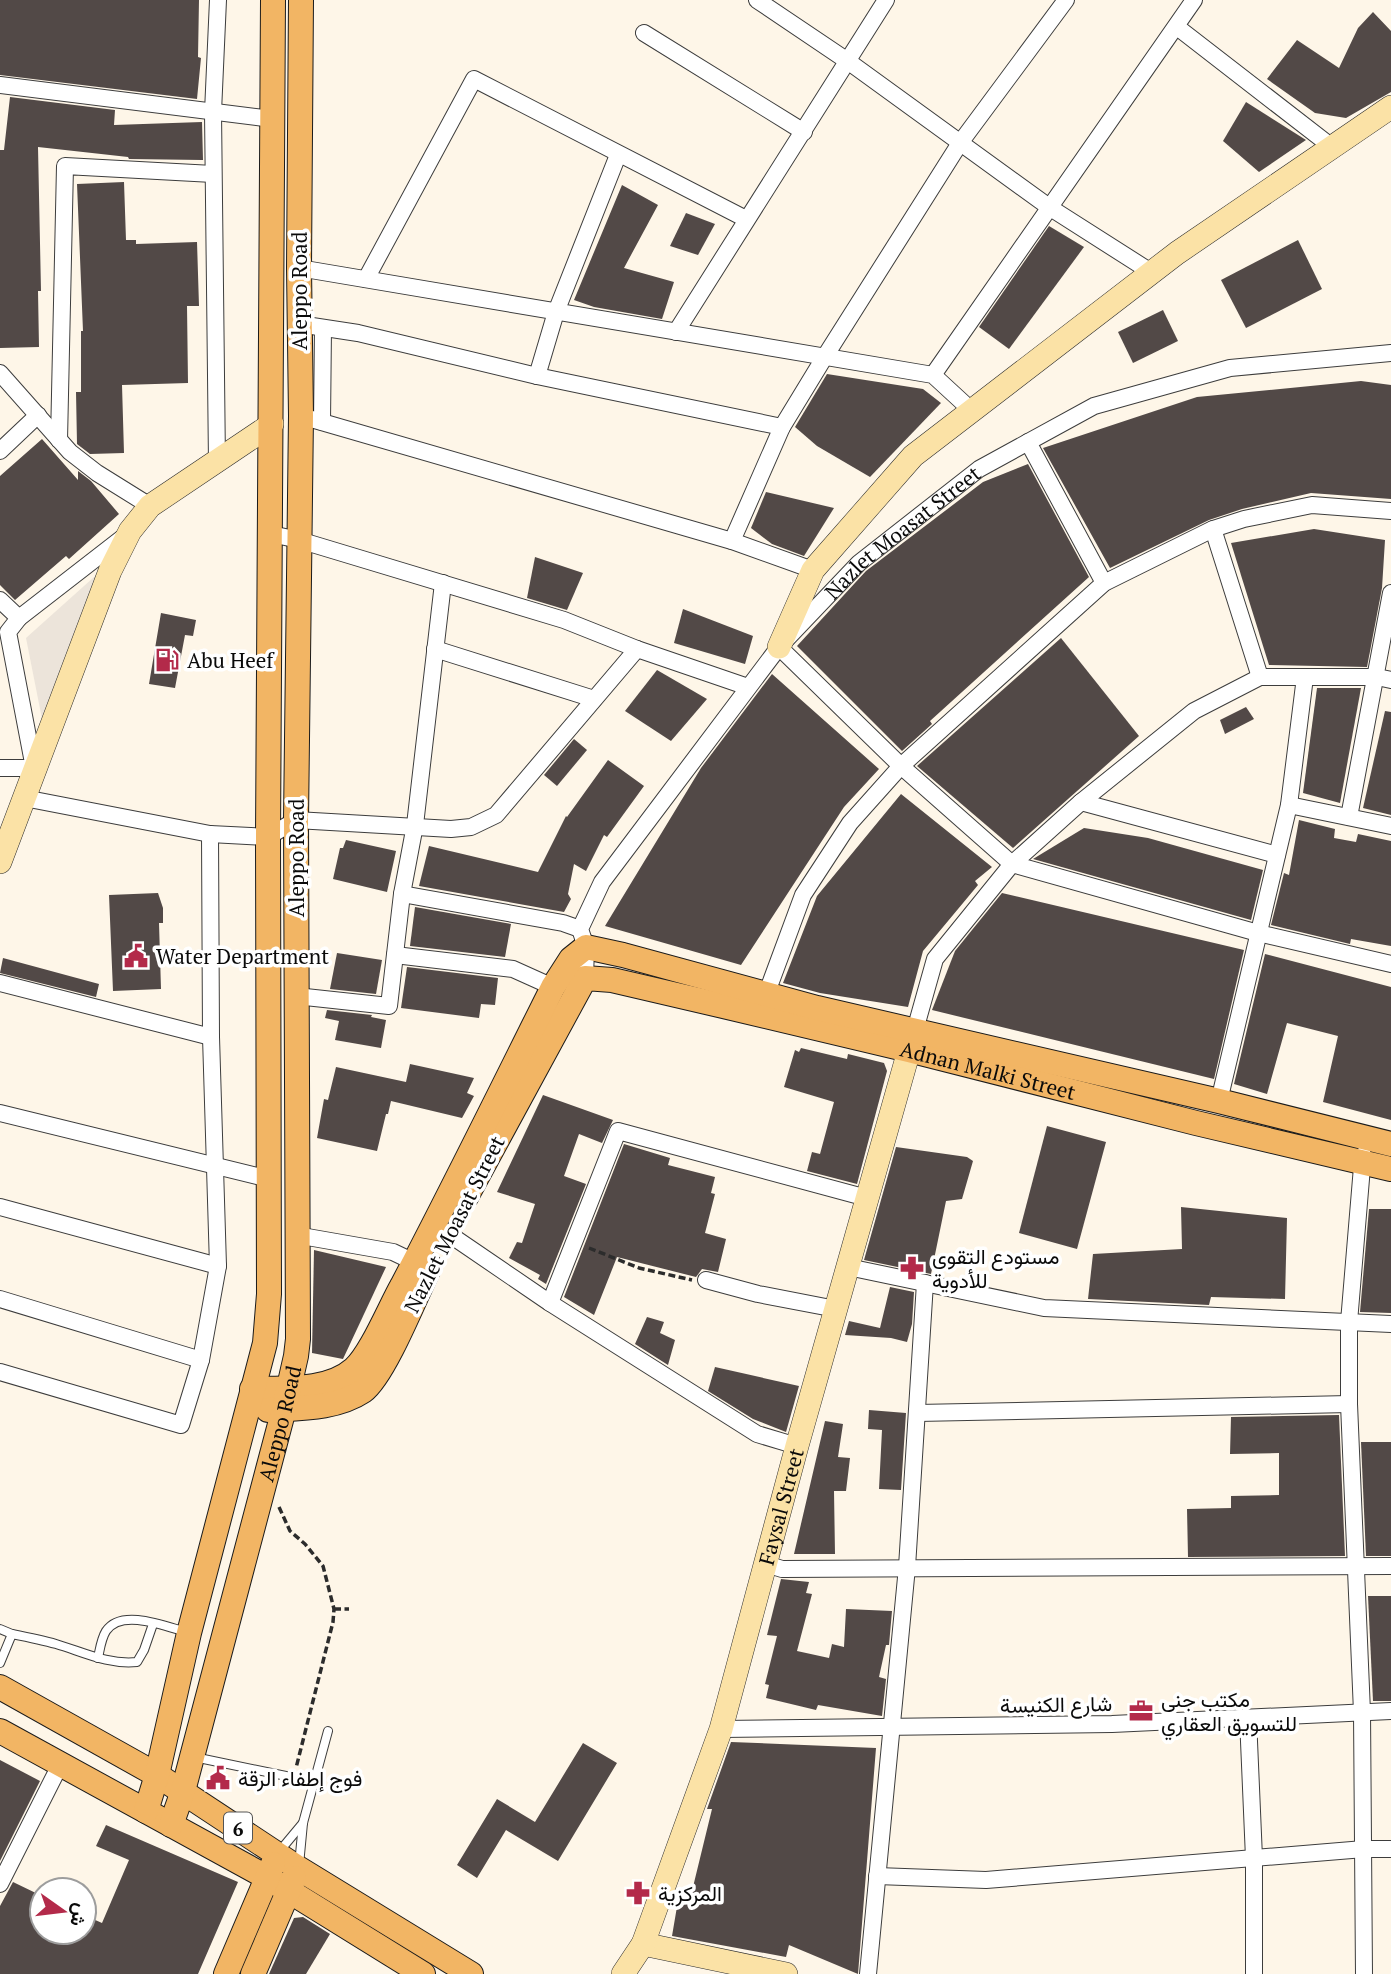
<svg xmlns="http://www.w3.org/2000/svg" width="1391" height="1974" viewBox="0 0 1391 1974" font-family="'PT Serif',Vazirmatn,serif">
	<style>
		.plaza { fill: #ece4da }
		.building { fill: #524947 }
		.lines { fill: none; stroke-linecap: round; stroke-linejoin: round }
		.lane-casing { stroke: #3d3d3d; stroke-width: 10 }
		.street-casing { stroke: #3d3d3d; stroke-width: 18 }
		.secondary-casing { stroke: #2c2c2c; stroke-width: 24 }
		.primary-casing { stroke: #1b1b1b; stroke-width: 26 }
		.path { stroke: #2c2c2c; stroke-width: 3.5; stroke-dasharray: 7 3.5; stroke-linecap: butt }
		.lane { stroke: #fff; stroke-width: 8 }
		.street { stroke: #fff; stroke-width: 16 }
		.secondary { stroke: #fbe2a6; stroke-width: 23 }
		.primary { stroke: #f2b564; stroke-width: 24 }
		.labels { text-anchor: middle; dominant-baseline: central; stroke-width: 7; stroke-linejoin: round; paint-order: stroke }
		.shield { fill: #fff; stroke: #545454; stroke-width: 2 }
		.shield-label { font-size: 19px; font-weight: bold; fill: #0a0a0a }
		.street-label { font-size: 21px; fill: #0a0a0a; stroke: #fff }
		.poi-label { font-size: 21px; fill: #0a0a0a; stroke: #fff; text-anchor: start }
	</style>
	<rect width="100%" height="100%" fill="#fef6e8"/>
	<polygon class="plaza" points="103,569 43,724 26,638"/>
	<g class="building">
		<polygon points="0,0 199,0 198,57 201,58 197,99 0,75"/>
		<polygon points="1373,12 1391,31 1391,92 1346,118 1315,113 1267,79 1297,40 1339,68 1358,28"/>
		<polygon points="10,97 115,110 114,125 202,122 203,160 129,159 128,157 38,147 41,291 38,291 39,347 0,348 0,150 4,150"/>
		<polygon points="1246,102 1306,140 1259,172 1223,141"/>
		<polygon points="124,182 126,240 136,240 136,244 197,242 199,306 187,306 188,383 122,385 124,453 90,454 77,444 76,392 81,392 81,331 83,331 77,184"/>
		<polygon points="622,185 658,205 624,268 674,282 662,319 594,307 574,300"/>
		<polygon points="686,213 715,224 698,255 670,246"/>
		<polygon points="1049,226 1084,247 1009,349 979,327"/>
		<polygon points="1298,240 1322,289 1246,328 1221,280"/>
		<polygon points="1163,310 1178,341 1133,363 1118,332"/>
		<polygon points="827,374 923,389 941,403 870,477 817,446 795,427"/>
		<polygon points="1361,381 1391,385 1391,499 1311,493 1242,509 1209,520 1110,568 1043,448 1197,397"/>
		<polygon points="42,439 78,480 78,471 91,481 119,514 69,559 66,556 15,600 0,585 0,476"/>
		<polygon points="1028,464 1089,577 930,721 932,724 902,751 797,646 866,571 983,482"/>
		<polygon points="766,492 834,508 804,556 772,544 751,528"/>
		<polygon points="1314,529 1385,540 1382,588 1367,667 1269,665 1231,543"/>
		<polygon points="535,557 583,573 567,610 527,598"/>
		<polygon points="683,609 753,636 745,664 674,643"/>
		<polygon points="161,613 196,620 193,636 185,635 175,688 149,684"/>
		<polygon points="1061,638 1139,736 1013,848 917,766"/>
		<polygon points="657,670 707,699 671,741 625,711"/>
		<polygon points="772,674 879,769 844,807 741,965 605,926 701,768"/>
		<polygon points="1317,688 1361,688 1340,803 1303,793"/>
		<polygon points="1246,707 1254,719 1225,734 1220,720"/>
		<polygon points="1385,711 1391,712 1391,815 1363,808"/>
		<polygon points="574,739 587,750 557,786 544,775"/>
		<polygon points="608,760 644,786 607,837 604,835 586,871 574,864 568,894 571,899 564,912 419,886 429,846 538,872 566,816 567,817"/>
		<polygon points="901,794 992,867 975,881 978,885 923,951 908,1007 820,993 783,983 817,896"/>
		<polygon points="1299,820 1335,829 1334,838 1356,842 1358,834 1391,841 1391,946 1351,939 1350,944 1271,925 1284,873 1289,875"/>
		<polygon points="1084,828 1148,838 1263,870 1251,920 1033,859"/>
		<polygon points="346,840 396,851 387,892 333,879 340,848 343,848"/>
		<polygon points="158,893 163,908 163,923 159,923 161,989 113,991 109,895"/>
		<polygon points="1002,893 1244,950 1214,1079 932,1010 955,951"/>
		<polygon points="415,907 511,924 505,957 410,946"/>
		<polygon points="337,953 382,960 376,994 330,989"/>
		<polygon points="1265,954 1391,987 1391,1120 1323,1102 1338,1036 1287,1023 1267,1094 1234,1084"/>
		<polygon points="3,958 99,984 96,997 0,973"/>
		<polygon points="407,967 498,978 495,1005 481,1004 479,1018 401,1008"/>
		<polygon points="327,1010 372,1015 371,1017 386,1020 381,1048 335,1040 339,1021 325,1018"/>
		<polygon points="801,1048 847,1059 848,1054 884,1063 887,1071 857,1184 807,1171 812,1152 820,1154 834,1102 784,1087 795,1050 799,1052"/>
		<polygon points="410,1064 474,1078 467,1093 474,1096 462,1118 391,1101 388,1114 386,1114 377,1151 317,1138 324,1099 328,1100 336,1067 406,1082"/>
		<polygon points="543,1095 613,1120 602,1143 579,1134 564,1176 586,1184 546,1284 538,1279 540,1275 509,1258 517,1242 522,1243 535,1204 497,1192"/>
		<polygon points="1047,1126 1106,1142 1077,1249 1019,1233"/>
		<polygon points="624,1144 670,1158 668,1165 715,1177 711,1193 715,1194 705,1233 726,1239 718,1272 702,1269 696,1277 617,1257 594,1315 564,1297"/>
		<polygon points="896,1147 967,1157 973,1161 962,1199 946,1201 931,1274 864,1260"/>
		<polygon points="1181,1207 1287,1218 1285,1299 1211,1297 1209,1305 1088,1299 1093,1254 1182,1249"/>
		<polygon points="1369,1209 1391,1209 1391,1313 1360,1312"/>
		<polygon points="314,1250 386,1267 343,1359 312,1353"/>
		<polygon points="890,1287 914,1292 912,1324 907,1342 891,1338 845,1335 849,1321 880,1328"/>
		<polygon points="647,1317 664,1322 660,1333 675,1340 668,1365 635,1344"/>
		<polygon points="715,1367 799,1386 786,1432 753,1419 708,1391"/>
		<polygon points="869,1410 906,1413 901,1490 879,1489 882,1430 868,1429"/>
		<polygon points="1339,1415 1345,1556 1188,1557 1187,1509 1231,1508 1231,1496 1279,1495 1279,1453 1230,1454 1231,1417"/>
		<polygon points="825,1421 843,1424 838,1457 850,1458 846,1491 834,1491 835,1554 794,1554"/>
		<polygon points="1361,1442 1391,1442 1391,1556 1366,1556"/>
		<polygon points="781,1579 809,1582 806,1593 812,1594 797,1651 829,1658 832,1644 844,1647 846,1609 892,1611 889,1645 886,1645 879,1677 886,1679 882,1716 818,1705 816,1710 766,1698 769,1685 765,1684 777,1636 767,1635"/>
		<polygon points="1368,1596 1391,1596 1391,1701 1373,1701"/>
		<polygon points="731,1742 876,1748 858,1974 789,1945 786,1957 672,1936 680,1889 692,1891 712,1809 707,1809"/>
		<polygon points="583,1743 617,1763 558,1861 506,1830 477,1878 457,1865 497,1799 535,1822"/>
		<polygon points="0,1760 40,1781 0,1861"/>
		<polygon points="106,1825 238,1882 198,1974 0,1974 0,1906 13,1882 42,1896 42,1932 84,1932 84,1915 102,1923 129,1860 96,1846"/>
		<polygon points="303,1917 330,1934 306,1974 269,1974 294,1918"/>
	</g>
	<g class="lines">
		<g class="lane-casing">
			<g id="lane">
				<polyline points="0,1629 12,1634"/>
				<path d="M98,1658C100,1649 101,1639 106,1631C121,1608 165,1626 186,1632"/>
				<path d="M0,1663L12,1634C27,1637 42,1640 56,1644C83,1652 108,1665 137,1662L144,1650L153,1624"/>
				<polyline points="194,1757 315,1782"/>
				<polyline points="278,1853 303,1823"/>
				<polyline points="299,1865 303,1823 328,1731"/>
			</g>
		</g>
		<g class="street-casing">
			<g id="street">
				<polyline points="757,0 849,62 1049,207 1151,272"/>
				<polyline points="1177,27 1332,147"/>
				<polyline points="644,33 804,132"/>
				<polyline points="0,85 272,119"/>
				<polyline points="299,268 933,375 971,410"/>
				<polyline points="366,279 474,79 746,219"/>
				<polyline points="299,324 358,333 537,376 782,427"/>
				<polyline points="676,332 886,0"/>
				<polyline points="0,373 70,452 97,473 150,506"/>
				<polyline points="933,375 1194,0"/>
				<polyline points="537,376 556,312 618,155"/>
				<polyline points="301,416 732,541 813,570"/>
				<polyline points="322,422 323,328"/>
				<polyline points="59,440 65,166 213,174"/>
				<polyline points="1028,442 1104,583"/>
				<polyline points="0,451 38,415"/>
				<polyline points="217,463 213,112 218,0"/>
				<polyline points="1213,529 1260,677"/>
				<polyline points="271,534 299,540 564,620 637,649 748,687"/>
				<polyline points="732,541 782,427 824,358 960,143 1066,0"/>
				<polyline points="0,600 19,618"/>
				<polyline points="779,647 901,766 1012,864 1258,933 1391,964"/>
				<polyline points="435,649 594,699"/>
				<polyline points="0,768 34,768 8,632 19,618 126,535"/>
				<polyline points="24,798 210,834 268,837 296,820 451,829 471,827 496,815 637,649"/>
				<polyline points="1081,802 1277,855"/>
				<polyline points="1289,805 1391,826"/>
				<polyline points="1349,817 1391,593"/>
				<polyline points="402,894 563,923 580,929"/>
				<polyline points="395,955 513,969 553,987"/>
				<path id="s1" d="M585,978L586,947L580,929L602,882L779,647L859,563L979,469L1094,406L1230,368L1391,353"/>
				<polyline points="0,983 211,1037"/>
				<polyline points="766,995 803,895 850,823 901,766 1104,583 1213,529 1244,519 1312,505 1391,511"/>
				<polyline points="296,996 389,1006 402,894 415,825 443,583"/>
				<polyline points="915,1030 935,959 1012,864 1081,802 1194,711 1260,677 1377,677 1391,680"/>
				<polyline points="1219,1101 1289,805 1305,677"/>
				<polyline points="0,1113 269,1179"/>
				<polyline points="1363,1155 1349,1322 1349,1404 1362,1712 1364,1974"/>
				<polyline points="0,1207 218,1266"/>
				<polyline points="446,1232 550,1303 757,1434 797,1446"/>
				<polyline points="296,1235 393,1252 414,1262"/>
				<polyline points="848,1267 1044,1308 1391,1324"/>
				<polyline points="706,1280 758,1294 836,1309"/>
				<polyline points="0,1299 201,1360"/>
				<polyline points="550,1303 618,1131 867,1198"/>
				<polyline points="0,1372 181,1425 201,1360 218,1266 211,1037 210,834"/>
				<polyline points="917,1413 1349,1404"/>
				<polyline points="766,1564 782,1569 1391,1566"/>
				<polyline points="1248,1718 1254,1858 1254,1974"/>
				<polyline points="721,1729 1112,1724 1391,1711"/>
				<polyline points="877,1876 986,1880 1364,1849 1391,1849"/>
				<polyline points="0,1884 60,1765"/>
				<polyline points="868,1974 907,1567 925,1283"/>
			</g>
		</g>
		<g class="secondary-casing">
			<g id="secondary">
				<polyline points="779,647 813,570 913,456 1177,253 1391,107"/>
				<polyline points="0,862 110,571 130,531 150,506 272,424"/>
				<polyline points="643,1944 786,1974"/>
				<path id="s2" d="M623,1974L643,1944L721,1729L797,1446L914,1033"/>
			</g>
		</g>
		<g class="primary-casing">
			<g id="primary">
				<path id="s3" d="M466,1197L585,978L612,980L715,1004L909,1050L1196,1123L1391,1169"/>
				<path d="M252,1389C284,1388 328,1392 354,1369C371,1354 390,1307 402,1286C454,1187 503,1087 553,987L571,959L586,947L623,955L817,1008L1219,1101L1391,1144"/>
				<path d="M268,1410C300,1408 336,1409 363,1391C384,1376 417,1293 430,1266"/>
				<polyline points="0,1687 157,1775 298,1868 471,1974"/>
				<polyline points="0,1731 268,1878 423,1974"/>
				<polyline points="146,1811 157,1775 189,1633 265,1343 269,1294 268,837 273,0"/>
				<path id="s4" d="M171,1825L183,1791L284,1409L296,1356L298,1339L296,820L301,416L299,268L301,0"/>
				<polyline points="226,1974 273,1864"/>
				<polyline points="253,1974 294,1878"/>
			</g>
		</g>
		<g class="path">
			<polyline points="589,1248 639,1268 692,1280"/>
			<polyline points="279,1507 290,1531 305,1544 323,1566 334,1609 333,1622 296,1768"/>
			<polyline points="334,1609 349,1609"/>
		</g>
		<use href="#lane" class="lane"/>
		<use href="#street" class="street"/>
		<use href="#secondary" class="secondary"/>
		<use href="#primary" class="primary"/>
	</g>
	<defs>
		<g id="fuel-bare" transform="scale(1.89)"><path d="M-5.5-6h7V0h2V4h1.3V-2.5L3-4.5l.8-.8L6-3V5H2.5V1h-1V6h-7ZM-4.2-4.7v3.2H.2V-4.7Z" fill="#b32a4a" stroke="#fff" stroke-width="2.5" paint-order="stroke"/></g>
		<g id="civic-bare" transform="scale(1.89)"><path d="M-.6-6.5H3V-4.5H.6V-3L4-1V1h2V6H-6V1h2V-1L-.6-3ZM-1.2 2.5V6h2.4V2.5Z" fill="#b32a4a" stroke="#fff" stroke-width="2.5" paint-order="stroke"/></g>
		<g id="pharmacy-bare" transform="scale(1.89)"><path d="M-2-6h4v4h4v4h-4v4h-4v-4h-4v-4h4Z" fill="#b32a4a" stroke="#fff" stroke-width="2.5" paint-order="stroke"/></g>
		<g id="office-bare" transform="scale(1.89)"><path d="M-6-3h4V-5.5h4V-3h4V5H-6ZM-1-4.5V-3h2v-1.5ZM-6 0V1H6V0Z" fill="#b32a4a" stroke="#fff" stroke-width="2.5" paint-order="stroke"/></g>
	</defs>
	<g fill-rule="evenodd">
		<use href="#fuel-bare" x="167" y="660"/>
		<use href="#civic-bare" x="136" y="956"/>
		<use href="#pharmacy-bare" x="912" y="1268"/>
		<use href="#office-bare" x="1141" y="1711"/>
		<use href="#civic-bare" x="218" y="1778"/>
		<use href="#pharmacy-bare" x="638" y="1893"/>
	</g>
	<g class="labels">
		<rect class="shield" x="224" y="1812.5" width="28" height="31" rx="5"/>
		<g class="shield-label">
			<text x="238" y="1828">6</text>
		</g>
		<g class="street-label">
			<text transform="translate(299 291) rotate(-90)">Aleppo Road</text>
			<text stroke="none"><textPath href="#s1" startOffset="565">Nazlet Moasat Street</textPath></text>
			<text transform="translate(296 858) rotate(-90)">Aleppo Road</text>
			<text stroke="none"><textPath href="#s3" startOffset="663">Adnan Malki Street</textPath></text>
			<text transform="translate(454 1224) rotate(-63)">Nazlet Moasat Street</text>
			<text stroke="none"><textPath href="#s4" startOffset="416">Aleppo Road</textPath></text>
			<text stroke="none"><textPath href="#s2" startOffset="495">Faysal Street</textPath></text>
			<text transform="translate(1056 1704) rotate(-1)">شارع الكنيسة</text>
		</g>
		<g class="poi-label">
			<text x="187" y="660">Abu Heef</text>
			<text x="156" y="956">Water Department</text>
			<text x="932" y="1256">مستودع التقوى<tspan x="932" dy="24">للأدوية</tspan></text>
			<text x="1161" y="1699">مكتب جنى<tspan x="1161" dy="24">للتسويق العقاري</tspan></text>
			<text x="238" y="1778">فوج إطفاء الرقة</text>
			<text x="658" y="1893">المركزية</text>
		</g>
	</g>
	<g transform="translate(63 1911) rotate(104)"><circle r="33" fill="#ffffff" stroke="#9d9d9d" stroke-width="2"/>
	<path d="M0-5L12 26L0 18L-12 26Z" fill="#b32a4a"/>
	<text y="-10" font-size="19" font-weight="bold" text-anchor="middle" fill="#0a0a0a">ش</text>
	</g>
</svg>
